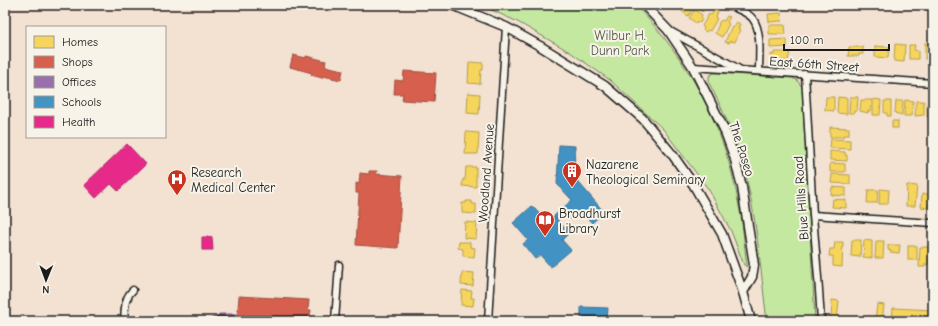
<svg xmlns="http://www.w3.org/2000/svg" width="938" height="326" viewBox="0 0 938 326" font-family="'Comic Neue',sans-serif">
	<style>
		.green { fill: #c5e8a1; stroke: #70825e }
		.homes { fill: #f6d55c; stroke: #b59e49 }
		.shops { fill: #d6604d; stroke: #9e4c3e }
		.offices { fill: #9970ab; stroke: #745780 }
		.schools { fill: #4393c3; stroke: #376f91 }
		.health { fill: #e7298a; stroke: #aa2569 }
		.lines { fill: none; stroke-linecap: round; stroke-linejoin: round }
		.street-casing { stroke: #1c1c1c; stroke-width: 9 }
		.secondary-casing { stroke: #1c1c1c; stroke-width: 11 }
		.street { stroke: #f7f3e8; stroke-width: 6 }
		.secondary { stroke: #f7f3e8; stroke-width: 8 }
		.labels { text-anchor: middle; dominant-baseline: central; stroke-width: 4; stroke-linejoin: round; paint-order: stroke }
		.park-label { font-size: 13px; fill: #4f5944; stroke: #f7f3e8 }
		.street-label { font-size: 13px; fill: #1c1c1c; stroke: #f7f3e8 }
		.poi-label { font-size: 13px; fill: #1c1c1c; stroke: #f7f3e8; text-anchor: start }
	</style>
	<rect width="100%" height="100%" fill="#f3e1d2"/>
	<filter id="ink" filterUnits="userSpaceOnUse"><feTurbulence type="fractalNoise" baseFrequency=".025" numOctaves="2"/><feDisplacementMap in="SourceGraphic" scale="8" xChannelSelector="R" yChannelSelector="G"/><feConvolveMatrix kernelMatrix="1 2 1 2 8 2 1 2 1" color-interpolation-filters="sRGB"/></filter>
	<g filter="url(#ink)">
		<g class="green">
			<path d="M480,5H635C688,58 725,127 738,201C743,222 744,245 747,267L744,265L731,231L709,190L663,129L610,80L570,52L516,21Z"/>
			<path d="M715,73L792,78L797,80L802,87L815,321H767C760,268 757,213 742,162C734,134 722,108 709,83V76L712,74Z"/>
		</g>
		<g class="homes">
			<polygon points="682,5 684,6 685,5 697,5 688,16 679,9"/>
			<polygon points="702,5 706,6 702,12 699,9"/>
			<polygon points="758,5 774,5 774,9 764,9 765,7 758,7"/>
			<polygon points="695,10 702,15 701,18 702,19 700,23 697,21 696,23 689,18"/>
			<polygon points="715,10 718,12 715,18 717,19 710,31 708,30 706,32 703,30 704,28 702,26 709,14 711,15"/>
			<polygon points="781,13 782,21 769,22 768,14"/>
			<polygon points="727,16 730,17 727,22 729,24 722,37 715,33 719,24 718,24 720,21 721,21 722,20 724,21"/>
			<polygon points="736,22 740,24 738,29 740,30 735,42 730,41 729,43 725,42 732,26 734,27"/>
			<polygon points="769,25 785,25 786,34 769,34"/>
			<polygon points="787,39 787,47 770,48 770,40"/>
			<rect x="925" y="43" width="8" height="16"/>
			<polygon points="895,44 905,45 904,62 894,61"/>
			<polygon points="909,45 915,45 914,50 918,51 918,59 909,59"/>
			<polygon points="875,46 889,47 888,58 875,57"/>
			<polygon points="849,47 863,47 863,54 859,54 859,56 848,56"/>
			<polygon points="774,52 790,52 788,61 771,60 771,54 774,55"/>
			<polygon points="469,62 483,63 483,70 481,70 480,84 468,83"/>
			<polygon points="468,93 480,94 479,114 467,113"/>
			<polygon points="826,97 834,97 834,111 825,110"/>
			<polygon points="838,97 847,98 847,114 837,113"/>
			<polygon points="850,97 858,97 857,111 854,111 854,113 849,113"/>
			<polygon points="873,99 881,100 880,115 873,115"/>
			<polygon points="861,100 872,100 871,111 868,111 868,113 860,111"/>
			<polygon points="905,100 913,101 912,116 904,116"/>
			<polygon points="884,101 891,101 891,116 887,116 887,113 884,113"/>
			<polygon points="896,101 903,101 902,115 895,113"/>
			<polygon points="916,101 924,101 924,115 915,116"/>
			<polygon points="931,103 933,103 933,117 927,117 927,104 931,104"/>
			<rect x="892" y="121" width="6" height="7"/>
			<polygon points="830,127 849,128 849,135 843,135 843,137 830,137"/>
			<polygon points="466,132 479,133 478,154 465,154"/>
			<polygon points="831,139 850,140 850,149 830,148"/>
			<polygon points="830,151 845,152 845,155 847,155 847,161 830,160"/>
			<polygon points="830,163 845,164 845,172 830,172"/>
			<polygon points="466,167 476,167 476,187 462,186 463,179 465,180"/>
			<polygon points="832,174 850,175 850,184 831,183"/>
			<polygon points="907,185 917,186 915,206 906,206"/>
			<polygon points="832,187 846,188 846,196 831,195"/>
			<polygon points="880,189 889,190 888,204 879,204"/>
			<polygon points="868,190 878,190 877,203 867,203"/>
			<polygon points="922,194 930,194 930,205 928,204 928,208 921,207"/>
			<polygon points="833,199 846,200 846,208 832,207"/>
			<polygon points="466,201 472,201 472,204 476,204 476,214 462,213 462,203 466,203"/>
			<polygon points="465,222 477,223 476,239 464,238"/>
			<polygon points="852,240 861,240 860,257 851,256"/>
			<polygon points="864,240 872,241 872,258 863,257"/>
			<polygon points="876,241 884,241 883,258 875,258"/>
			<polygon points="459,242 470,242 470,247 475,248 474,257 463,256 463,249 458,248"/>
			<polygon points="835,242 843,242 842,267 833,266 833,256 829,256 830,249 834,249"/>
			<polygon points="888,245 900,245 899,253 890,252 890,250 888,250"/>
			<rect x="908" y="246" width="9" height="14"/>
			<polygon points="920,247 930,247 928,265 925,264 925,267 919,267"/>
			<polygon points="462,272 474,273 473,286 461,285"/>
			<polygon points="462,290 472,291 471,298 474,298 473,306 461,305"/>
			<polygon points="832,300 839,301 837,321 831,321"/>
			<polygon points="877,304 884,305 882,321 875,321"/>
			<polygon points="893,308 933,310 933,321 892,321"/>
		</g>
		<g class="shops">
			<polygon points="293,55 306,58 306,56 326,61 325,66 343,70 341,80 323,76 322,78 311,75 312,73 290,67"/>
			<polygon points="404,71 436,73 434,102 402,100 403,94 394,94 395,80 403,81"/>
			<polygon points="369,171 377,171 376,174 402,176 398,248 356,245 359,193 356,193 356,183 359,184 360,173 369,174"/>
			<polygon points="239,296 309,300 308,310 311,310 310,316 307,316 307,321 237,321"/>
			<polygon points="355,317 397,319 397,321 355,321"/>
		</g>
		<polygon class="offices" points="219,314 238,314 237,321 209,321 212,318 219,316"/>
		<g class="schools">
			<polygon points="559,145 575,146 574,177 604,212 592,223 580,210 570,219 565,214 557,220 554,216 572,200 557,184"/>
			<polygon points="532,206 547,222 554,216 569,233 562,240 571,250 551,267 540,255 535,259 523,244 528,240 513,223"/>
			<polygon points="581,307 608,308 607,321 581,321"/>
		</g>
		<g class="health">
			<polygon points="127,144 146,164 118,191 111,184 96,198 84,185"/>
			<polygon points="202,237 212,237 213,250 202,250"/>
		</g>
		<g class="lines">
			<g class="street-casing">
				<g id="street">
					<path d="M729,5C736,9 748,12 753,19C762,31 759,56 759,71"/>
					<polyline points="668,30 739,69"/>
					<polyline points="693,67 933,83"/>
					<polyline points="805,74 813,215 819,290 821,321"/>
					<polyline points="813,215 933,223"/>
					<path d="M124,321C125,309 124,298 133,290"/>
					<polyline points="335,321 339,265"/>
					<polyline points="488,321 506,27"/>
				</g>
			</g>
			<g class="secondary-casing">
				<g id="secondary">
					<polyline points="452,5 506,27 540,46 605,86 643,119 672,154 693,184 722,234 743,292 751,321"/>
					<polyline points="644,5 668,30 693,67 724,129 734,156 742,187 754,265 752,277 743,292"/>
				</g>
			</g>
			<use href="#street" class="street"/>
			<use href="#secondary" class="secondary"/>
		</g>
	</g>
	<defs>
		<g id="building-pin" transform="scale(1)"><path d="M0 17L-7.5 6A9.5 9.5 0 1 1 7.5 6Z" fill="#c8321e" stroke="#f7f3e8"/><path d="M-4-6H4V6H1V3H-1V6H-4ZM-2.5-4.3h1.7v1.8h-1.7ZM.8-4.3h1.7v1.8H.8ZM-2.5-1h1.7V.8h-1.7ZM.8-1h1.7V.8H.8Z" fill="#fff"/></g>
		<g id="hospital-pin" transform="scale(1)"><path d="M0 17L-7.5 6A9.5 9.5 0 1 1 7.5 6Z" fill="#c8321e" stroke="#f7f3e8"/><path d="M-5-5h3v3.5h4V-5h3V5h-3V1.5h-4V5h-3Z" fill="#fff"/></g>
		<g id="library-pin" transform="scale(1)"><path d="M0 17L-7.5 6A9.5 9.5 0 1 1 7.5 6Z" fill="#c8321e" stroke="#f7f3e8"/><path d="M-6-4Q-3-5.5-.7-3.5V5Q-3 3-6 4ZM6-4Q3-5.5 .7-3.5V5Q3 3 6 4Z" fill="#fff"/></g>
	</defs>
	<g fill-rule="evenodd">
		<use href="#building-pin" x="572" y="171"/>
		<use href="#hospital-pin" x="177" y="179"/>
		<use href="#library-pin" x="545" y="220"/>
	</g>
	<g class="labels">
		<g class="park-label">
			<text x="620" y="35">Wilbur H.<tspan x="620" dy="15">Dunn Park</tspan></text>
		</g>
		<g class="street-label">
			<text transform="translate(814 64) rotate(4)">East 66th Street</text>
			<text transform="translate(742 149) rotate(72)">The Paseo</text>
			<text transform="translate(486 173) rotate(-86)">Woodland Avenue</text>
			<text transform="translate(801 198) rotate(-94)">Blue Hills Road</text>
		</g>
		<g class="poi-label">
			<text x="586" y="164">Nazarene<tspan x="586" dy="15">Theological Seminary</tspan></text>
			<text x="191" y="172">Research<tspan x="191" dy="15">Medical Center</tspan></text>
			<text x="559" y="213">Broadhurst<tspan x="559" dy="15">Library</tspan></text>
		</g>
	</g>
	<rect width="938" height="326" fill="none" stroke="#f7f3e8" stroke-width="20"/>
	<rect x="10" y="10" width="918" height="306" fill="none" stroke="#1c1c1c" stroke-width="1.5" filter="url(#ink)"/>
	<rect x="26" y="26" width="140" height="112" fill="#f7f3e8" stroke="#9f9d96"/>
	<rect x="34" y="36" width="20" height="12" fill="#f6d55c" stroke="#9f9d96"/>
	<text x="62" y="46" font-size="12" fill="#1c1c1c">Homes</text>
	<rect x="34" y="56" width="20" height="12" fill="#d6604d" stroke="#9f9d96"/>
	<text x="62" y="66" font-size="12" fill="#1c1c1c">Shops</text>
	<rect x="34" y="76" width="20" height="12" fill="#9970ab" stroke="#9f9d96"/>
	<text x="62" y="86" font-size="12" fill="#1c1c1c">Offices</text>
	<rect x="34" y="96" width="20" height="12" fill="#4393c3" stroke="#9f9d96"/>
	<text x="62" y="106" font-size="12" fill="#1c1c1c">Schools</text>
	<rect x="34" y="116" width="20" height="12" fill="#e7298a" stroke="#9f9d96"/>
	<text x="62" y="126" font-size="12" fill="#1c1c1c">Health</text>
	<g transform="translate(46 280) rotate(181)" stroke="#f7f3e8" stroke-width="3" paint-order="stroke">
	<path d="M0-3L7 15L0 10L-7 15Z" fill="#1c1c1c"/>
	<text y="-6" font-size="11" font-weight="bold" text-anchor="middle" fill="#1c1c1c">N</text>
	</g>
	<path d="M784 44v6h105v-6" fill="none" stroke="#1c1c1c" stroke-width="2"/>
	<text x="790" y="44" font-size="12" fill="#1c1c1c" stroke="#f7f3e8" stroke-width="3" paint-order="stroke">100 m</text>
</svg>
